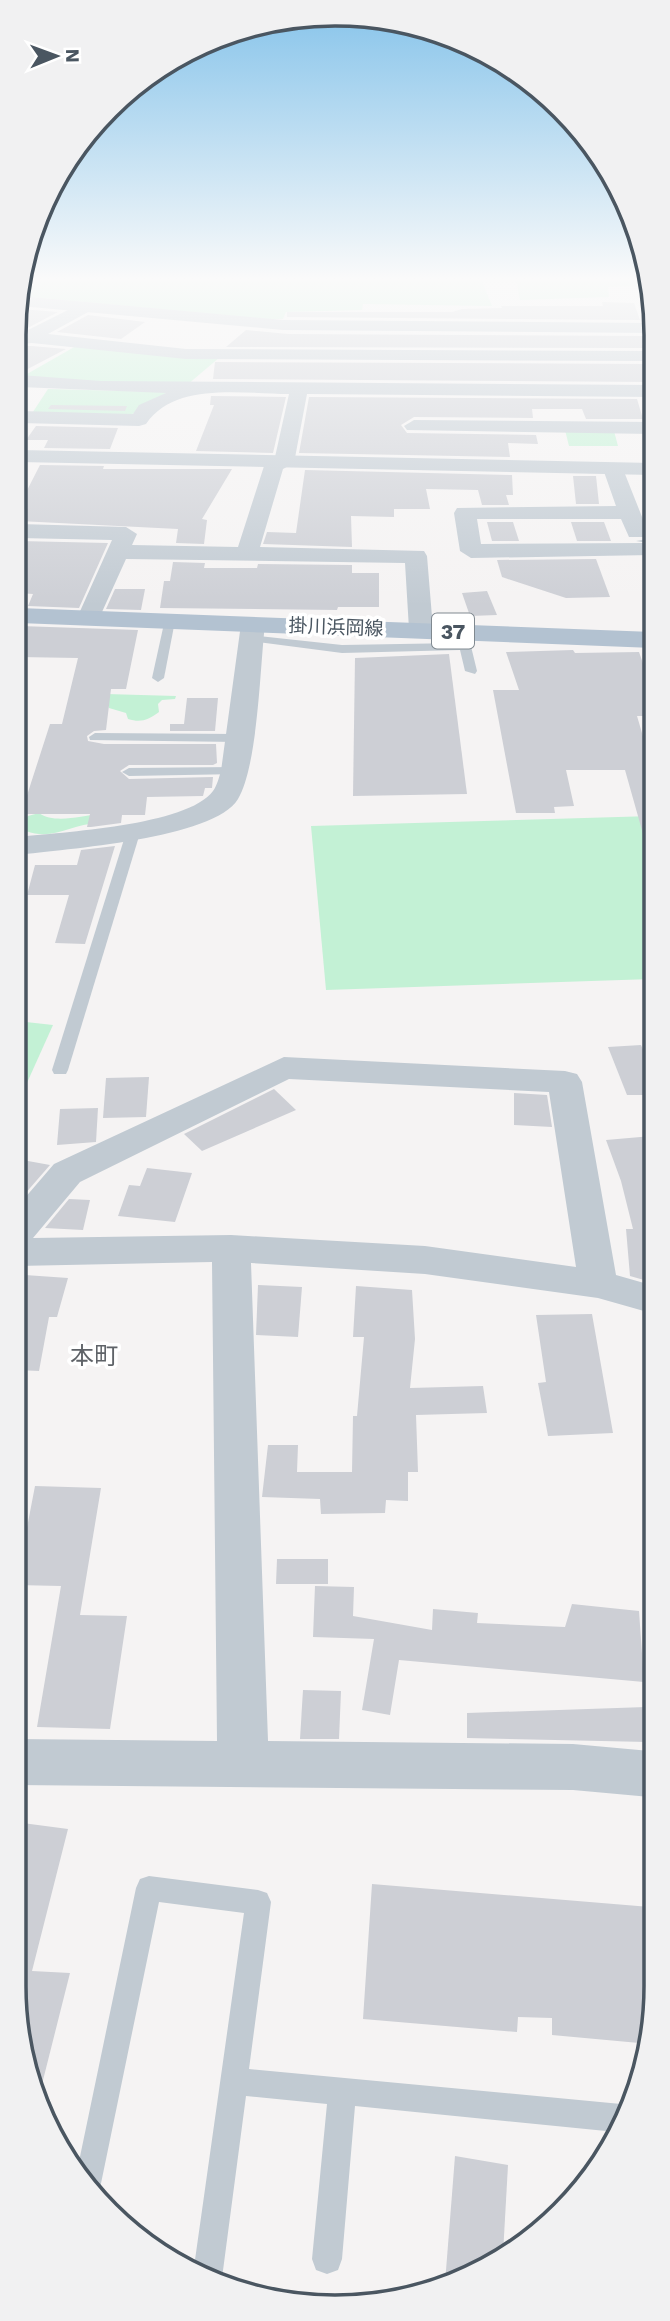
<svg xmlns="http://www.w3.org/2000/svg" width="670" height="2321" viewBox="0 0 670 2321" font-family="'Work Sans','Noto Sans JP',sans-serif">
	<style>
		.green { fill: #c3f1d5 }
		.building { fill: #cdcfd5 }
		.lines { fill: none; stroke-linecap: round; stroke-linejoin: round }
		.service { fill: #c1cad2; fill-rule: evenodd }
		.minor { fill: #c1cad2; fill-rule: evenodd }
		.tertiary { fill: #c1cad2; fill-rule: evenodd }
		.primary { fill: #b3c2d1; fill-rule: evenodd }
		.labels { text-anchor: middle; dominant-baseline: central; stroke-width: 7; stroke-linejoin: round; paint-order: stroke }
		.far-street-label { font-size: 19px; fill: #4a5661; stroke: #fff }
		.shield { fill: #fff; stroke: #808990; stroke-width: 2 }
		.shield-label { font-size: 21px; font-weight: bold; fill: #4a5661 }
		.neighbourhood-label { font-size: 24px; fill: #5f6368; stroke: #fff }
		.rim { fill: none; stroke: #4a5661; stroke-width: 3.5 }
	</style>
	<rect width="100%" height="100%" fill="#f5f3f3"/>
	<g class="green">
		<polygon points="38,281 482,281 492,306 363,304 362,310 286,312 283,319 266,319 20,296"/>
		<polygon points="513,281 649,281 651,286 608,287 609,297 520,300 517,284"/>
		<polygon points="76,346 220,357 187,385 104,384 20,378"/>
		<polygon points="48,389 164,392 166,393 126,418 29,418"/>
		<polygon points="565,430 614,431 618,446 569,446"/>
		<path d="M106,694L176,696L175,699L162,700L158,704L159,712C148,720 141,723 128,719L126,713L109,708Z"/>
		<path d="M39,813C54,824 82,816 98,814V823C72,824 53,841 26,831L23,823L28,816Z"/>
		<polygon points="652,816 652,979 326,990 311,826"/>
		<polygon points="17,1021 53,1025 17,1105"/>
	</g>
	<g class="building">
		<polygon points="602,302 634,303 640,320 287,317 287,312 452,312 462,309 502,308 501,306 603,306"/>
		<polygon points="20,309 58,312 20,332"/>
		<polygon points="88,315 145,322 121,339 57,332"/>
		<polygon points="246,330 288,334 645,336 648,343 642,343 644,348 226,347"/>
		<polygon points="20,346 32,346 66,349 20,373"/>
		<polygon points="215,362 649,364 653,382 213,379"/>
		<polygon points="211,396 286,397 273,453 196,451 214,405 210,405"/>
		<polygon points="309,397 637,399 643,419 586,419 582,409 532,409 533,418 414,417 401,425 407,433 536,435 538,444 508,443 510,457 299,453"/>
		<polygon points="51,405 127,406 125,411 48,409"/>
		<polygon points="36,426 118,428 110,449 44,448 48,440 26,440"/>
		<polygon points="40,465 104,466 103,469 232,469 202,519 207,520 204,544 176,543 178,529 19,521 19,506"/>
		<polygon points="305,470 512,475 513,495 506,495 509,505 482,505 478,490 426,489 430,509 394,509 394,517 351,516 352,547 263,544 267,532 296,533"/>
		<polygon points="573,476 596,476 599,504 576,504"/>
		<polygon points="487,522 513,522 519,541 492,541"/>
		<polygon points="571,522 604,522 611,541 577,541"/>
		<polygon points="19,541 108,543 79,608 28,606 33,594 19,593"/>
		<polygon points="596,559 610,597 566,598 502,577 497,560"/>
		<polygon points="173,562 205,563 204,568 257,568 258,564 352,565 352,573 379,573 379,607 338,607 337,610 160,608 164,581 170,581"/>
		<polygon points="115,589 145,589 141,610 106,609"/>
		<polygon points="487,591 497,615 470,616 462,593"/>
		<polygon points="20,626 138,630 126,689 111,689 106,730 94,731 87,736 88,741 104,744 216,744 217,763 213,765 129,765 120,771 129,779 213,777 212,788 205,788 203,796 147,797 145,815 122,815 121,823 91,827 87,827 90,814 21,814 50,724 62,724 78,658 19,657"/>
		<polygon points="573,650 575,653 639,652 653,692 652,716 637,716 652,767 652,840 645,841 625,770 566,770 574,806 554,807 555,813 516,813 493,690 519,690 506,652"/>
		<polygon points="449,654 467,794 353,796 355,658"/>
		<polygon points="187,698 218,698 215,731 170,731 170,724 184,724"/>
		<polygon points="115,846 85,944 55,943 69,895 27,895 35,865 77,865 81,850"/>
		<polygon points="641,1045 652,1071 652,1095 627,1095 608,1047"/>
		<polygon points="149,1077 146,1117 103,1118 106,1078"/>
		<polygon points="274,1089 296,1110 202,1151 184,1134"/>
		<polygon points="514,1093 547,1095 552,1127 514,1125"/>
		<polygon points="98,1108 96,1142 57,1145 60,1109"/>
		<polygon points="652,1136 652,1159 651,1282 630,1276 626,1229 633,1229 621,1181 606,1140"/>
		<polygon points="17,1159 50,1165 17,1203"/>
		<polygon points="147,1168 192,1173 175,1222 118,1216 129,1185 140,1186"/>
		<polygon points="69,1199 90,1200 83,1230 45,1228"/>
		<polygon points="25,1275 68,1278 57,1317 49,1317 39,1371 16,1370 16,1291 20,1291"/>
		<polygon points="258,1285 302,1287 298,1337 256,1335"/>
		<polygon points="356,1286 412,1290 415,1339 410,1388 483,1386 487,1413 416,1415 418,1472 408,1472 408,1501 386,1500 385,1513 321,1514 320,1499 262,1497 268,1445 298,1445 297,1472 352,1472 353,1416 357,1416 364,1337 353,1337"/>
		<polygon points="592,1314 613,1433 548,1436 538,1383 546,1382 536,1315"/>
		<polygon points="35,1486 101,1488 80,1615 127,1616 110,1729 37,1727 61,1586 16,1585"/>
		<polygon points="277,1559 328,1559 328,1584 276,1584"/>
		<polygon points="315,1586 354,1587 353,1616 432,1630 433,1609 478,1613 477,1623 565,1627 572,1604 639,1611 644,1682 399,1660 390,1715 362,1710 374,1639 313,1637"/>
		<polygon points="303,1690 341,1691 339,1739 300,1739"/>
		<polygon points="646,1707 648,1742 467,1738 467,1713"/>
		<polygon points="15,1822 68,1829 32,1971 70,1973 37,2104 14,1986"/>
		<polygon points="372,1884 650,1907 650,2044 552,2035 552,2018 518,2017 517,2032 363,2019"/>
		<polygon points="455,2156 508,2165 503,2254 445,2283"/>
	</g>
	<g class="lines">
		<g class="service">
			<polygon points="653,538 653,544 636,541"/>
			<polygon points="165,619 175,621 164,678 158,682 152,678"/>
			<polygon points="462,631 468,634 477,671 475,674 465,671 460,650 342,653 250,641 244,638 250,635 342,645 458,643 456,634"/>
			<polygon points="95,733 237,734 243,738 237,742 90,740 89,737"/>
			<polygon points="235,767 242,771 240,774 129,776 122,772 129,768"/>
			<polygon points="133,829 140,833 68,1070 66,1074 54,1074 52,1070 126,833"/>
			<polygon points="149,1876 258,1890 267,1893 271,1902 249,2069 621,2104 626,2106 616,2132 355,2106 342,2259 338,2270 327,2274 316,2270 312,2259 327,2104 246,2096 222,2278 221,2281 193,2274 244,1913 159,1902 98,2198 94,2198 77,2171 136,1888 140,1879"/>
		</g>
		<g class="minor">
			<polygon points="84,302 90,303 90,311 48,334 186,349 653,351 653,361 186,359 32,343 20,344 22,333"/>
			<path d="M20,375L101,381L653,385V397L307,394L294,463L283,469L260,547L424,551L427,556L433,629L430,634H412L409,629L405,563L126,559L97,623H81L77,618L112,540L19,538V524L126,527L137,534L132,545L238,547L265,463L275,457L289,394C243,394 175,381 146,424L139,426L20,423V411L133,414L139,405L166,393L20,387Z"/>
			<polygon points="414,420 653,422 653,434 407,430 404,426"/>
			<polygon points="613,463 623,469 648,532 645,537 629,537 621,519 477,519 481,544 644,543 653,547 652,555 471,558 460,551 454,513 457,508 616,506 603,469"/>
			<path d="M253,617L262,619L265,624C260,667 258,765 238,799C214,839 64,849 18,855V837C61,832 187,826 213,791C217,786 219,777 221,771L241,624L244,619Z"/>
			<path d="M284,1057L565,1071L577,1074L582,1082L616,1275L651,1285V1313L598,1298L425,1274L251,1263L268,1741L573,1744L650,1751V1797L573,1790L15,1785V1739L217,1741L212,1262L17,1266V1207L54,1164ZM289,1079L549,1092L576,1267L425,1246L231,1235L33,1238L80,1182Z"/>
		</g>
		<g class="tertiary">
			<polygon points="20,296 283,320 653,323 653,333 283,330 20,306"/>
			<polygon points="19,450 653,463 653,475 19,462"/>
		</g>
		<polygon class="primary" points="19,608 653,632 653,648 19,623"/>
	</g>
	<linearGradient id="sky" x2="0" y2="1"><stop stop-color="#85c3ea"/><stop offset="0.46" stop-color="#fafafa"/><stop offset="1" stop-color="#fafafa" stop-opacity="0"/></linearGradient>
	<rect width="670" height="606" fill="url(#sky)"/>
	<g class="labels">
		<g class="far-street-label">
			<text transform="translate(336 627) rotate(2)">掛川浜岡線</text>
		</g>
		<rect class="shield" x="432" y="613.5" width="42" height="35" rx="5"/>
		<g class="shield-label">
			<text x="453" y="631">37</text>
		</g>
		<g class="neighbourhood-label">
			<text x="94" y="1356">本町</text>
		</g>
	</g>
	<path d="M0 0H670V2321H0ZM335 26H335A309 309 0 0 1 644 335V1986A309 309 0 0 1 335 2295H335A309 309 0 0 1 26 1986V335A309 309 0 0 1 335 26Z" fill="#f1f1f2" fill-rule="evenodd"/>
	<path class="rim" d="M335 26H335A309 309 0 0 1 644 335V1986A309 309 0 0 1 335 2295H335A309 309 0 0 1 26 1986V335A309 309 0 0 1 335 26Z"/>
	<g transform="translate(56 56) rotate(89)" stroke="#ffffff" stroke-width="5" paint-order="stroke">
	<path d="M0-5L12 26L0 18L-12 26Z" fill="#4a5661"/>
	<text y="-10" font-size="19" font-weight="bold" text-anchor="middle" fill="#4a5661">N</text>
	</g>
</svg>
